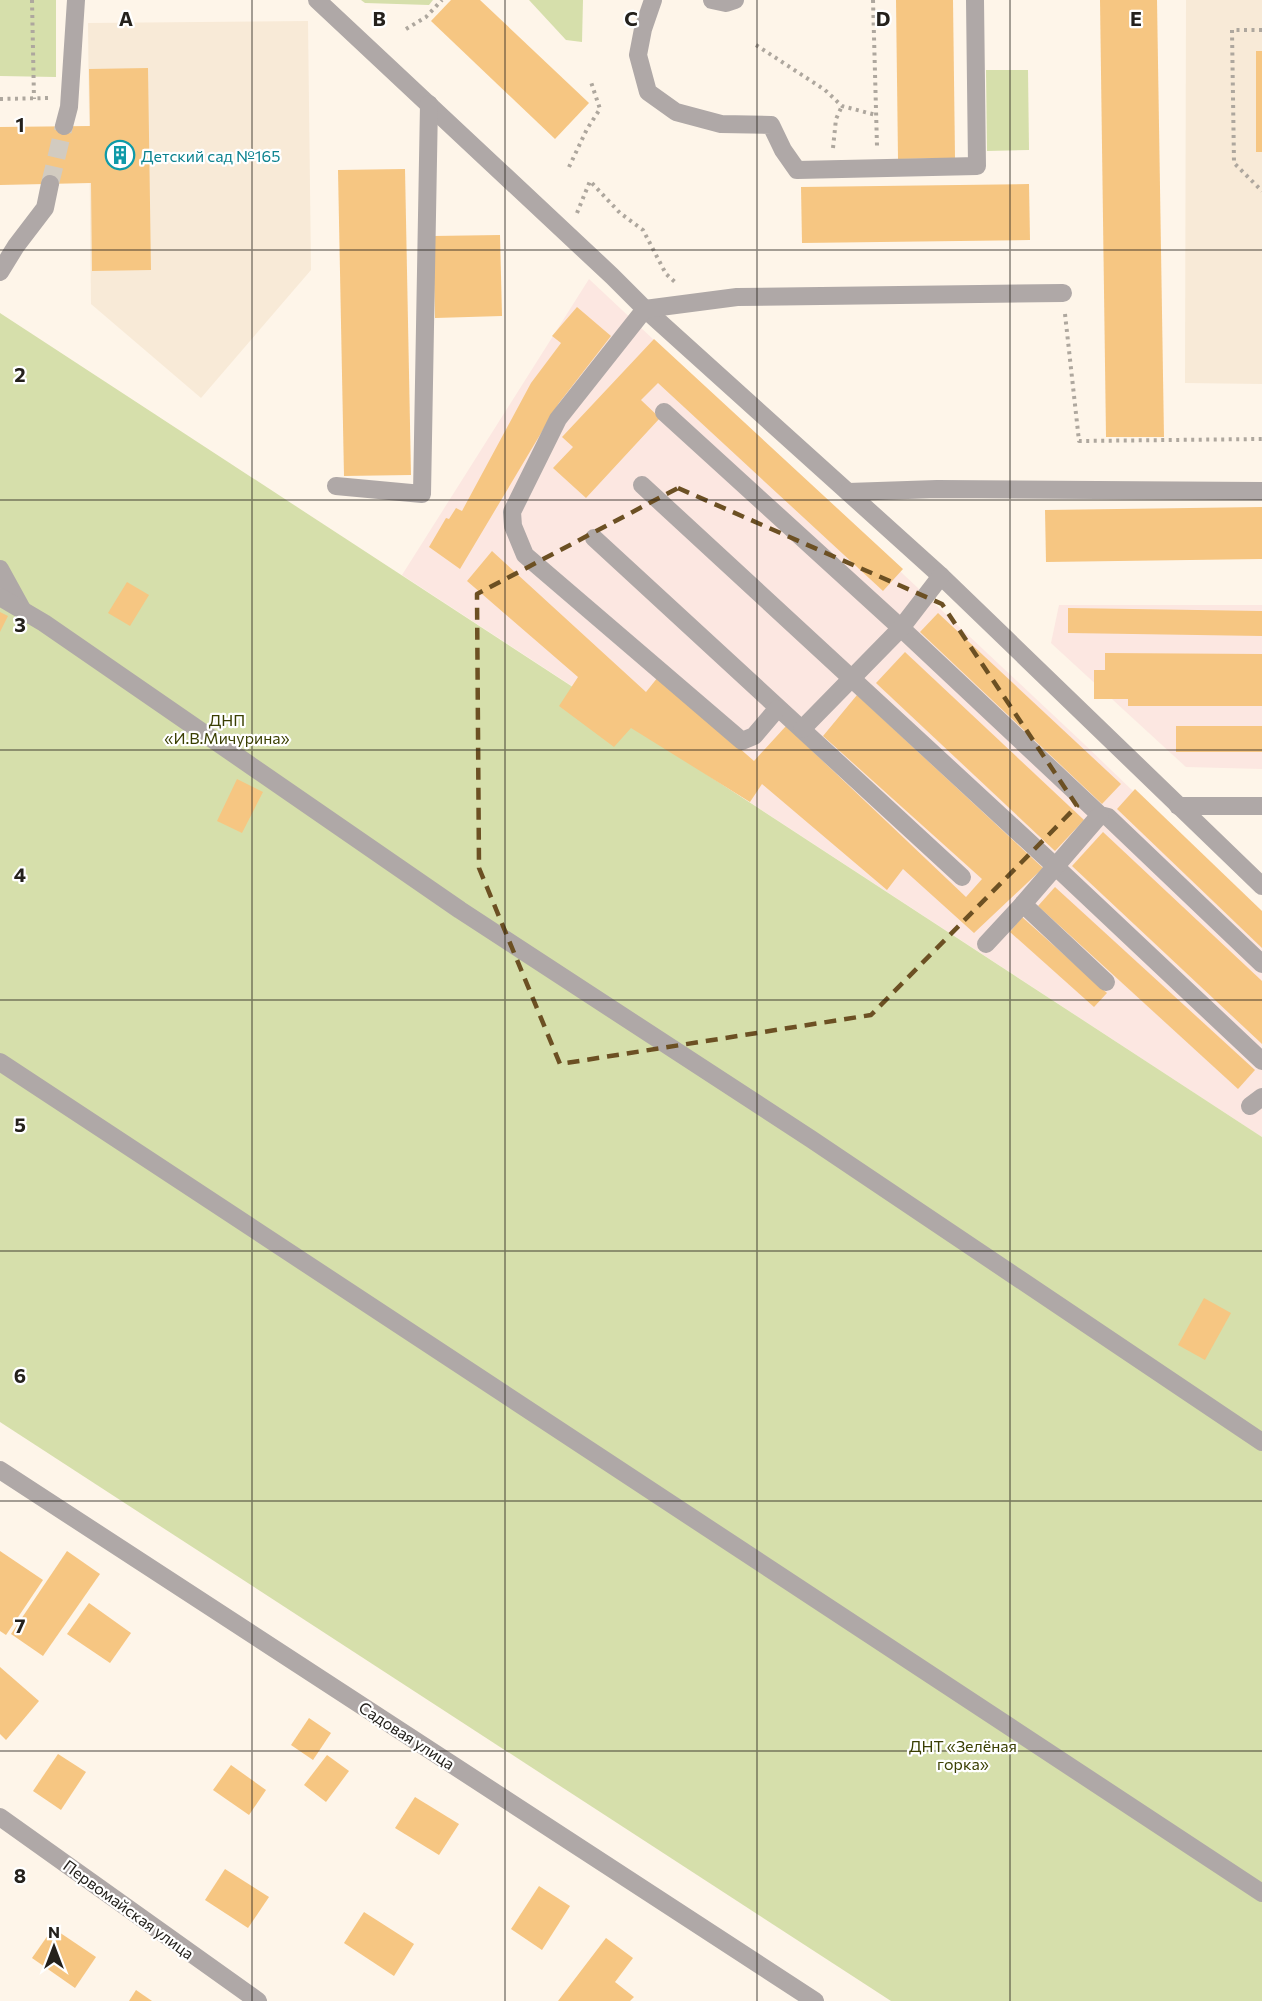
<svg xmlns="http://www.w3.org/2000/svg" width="1262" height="2001" viewBox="0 0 1262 2001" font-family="Commissioner,sans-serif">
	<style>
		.built { fill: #f8ead7 }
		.industrial { fill: #fce7e1 }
		.green { fill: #d6dfab }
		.building { fill: #f6c682 }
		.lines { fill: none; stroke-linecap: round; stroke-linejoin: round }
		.minor-tunnel { stroke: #d2cbc0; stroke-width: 18; stroke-dasharray: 18 9; stroke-linecap: butt }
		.path { stroke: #aea79e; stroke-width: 4; stroke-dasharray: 3 4.5; stroke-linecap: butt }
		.minor { stroke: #afa8a7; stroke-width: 18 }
		.marked { fill: none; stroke: #6c5023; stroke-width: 4.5; stroke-dasharray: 12 8; stroke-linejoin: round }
		.grid { fill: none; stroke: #24211c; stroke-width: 1.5; stroke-opacity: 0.55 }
		.labels { text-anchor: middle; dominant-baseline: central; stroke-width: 4.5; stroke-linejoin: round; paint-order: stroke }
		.culture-label { font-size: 16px; fill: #0d838f; stroke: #fff; text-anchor: start }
		.park-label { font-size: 16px; fill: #3a3f02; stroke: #fff }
		.street-label { font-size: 16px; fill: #24211c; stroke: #fff }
		.grid-label { font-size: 20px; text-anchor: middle; font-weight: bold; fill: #24211c; stroke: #fff; stroke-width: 4.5; stroke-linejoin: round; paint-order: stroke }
	</style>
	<rect width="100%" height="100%" fill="#fef5e9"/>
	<g class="built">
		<polygon points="1186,0 1262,0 1262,384 1185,383"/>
		<polygon points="308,21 311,270 201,398 91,304 88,23"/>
	</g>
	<g class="industrial">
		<polygon points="589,279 1083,743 1262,915 1262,1137 402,575"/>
		<polygon points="1059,605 1262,605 1262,769 1186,767 1051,643"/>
	</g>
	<g class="green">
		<polygon points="0,0 56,0 56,77 0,76"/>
		<polygon points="361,0 433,0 429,5 365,3"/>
		<polygon points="529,0 583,0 582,42 566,40"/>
		<polygon points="1028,70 1029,150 987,151 986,70"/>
		<polygon points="0,313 1262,1137 1262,2001 891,2001 0,1422"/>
	</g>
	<g class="building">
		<polygon points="451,0 480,0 589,103 555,139 431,21"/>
		<polygon points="896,0 953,0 955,158 898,159"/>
		<polygon points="1100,0 1157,0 1164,437 1106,437"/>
		<rect x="1256" y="51" width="6" height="101"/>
		<polygon points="148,68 151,270 92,271 91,183 0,185 0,127 90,126 89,69"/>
		<polygon points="405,169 411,475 344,476 338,170"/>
		<polygon points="1029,184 1030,240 802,243 801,187"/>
		<polygon points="500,235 502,316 435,318 433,236"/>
		<polygon points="577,307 611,336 559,403 460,569 429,547 446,518 449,519 456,508 462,511 531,383 561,343 552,336"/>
		<polygon points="654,339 903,569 883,591 658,383 641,400 660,418 586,498 553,468 573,447 562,437"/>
		<polygon points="1262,507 1262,559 1046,562 1045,510"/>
		<polygon points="492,551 646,692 658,677 754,761 786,726 966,897 982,879 823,736 857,695 1043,868 974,933 903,869 887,890 762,784 750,802 631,728 614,747 559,706 578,677 467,581"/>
		<polygon points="127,582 149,595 130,626 108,613"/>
		<polygon points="1068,608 1262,611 1262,636 1068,633"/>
		<polygon points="0,612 8,616 0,632"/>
		<polygon points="938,613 1121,784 1102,804 920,632"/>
		<polygon points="905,652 1084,820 1055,851 876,683"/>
		<polygon points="1105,653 1262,654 1262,706 1128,706 1128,699 1094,699 1094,670 1105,670"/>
		<rect x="1176" y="726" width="86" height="26"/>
		<polygon points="237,779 263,792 242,833 217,821"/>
		<polygon points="1135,789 1262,911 1262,948 1117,809"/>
		<polygon points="1103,832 1262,981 1262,1044 1072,866"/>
		<polygon points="1055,887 1255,1070 1238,1089 1038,906"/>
		<polygon points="1022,917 1107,993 1094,1007 1010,932"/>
		<polygon points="1204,1298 1231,1313 1205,1360 1178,1345"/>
		<polygon points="0,1551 43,1580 6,1635 0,1631"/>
		<polygon points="67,1551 100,1574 43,1656 11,1634"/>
		<polygon points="89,1603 131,1633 110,1663 67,1634"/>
		<polygon points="0,1667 39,1701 6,1740 0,1734"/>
		<polygon points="309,1718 331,1733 313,1760 291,1745"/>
		<polygon points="58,1754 86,1772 61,1810 33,1791"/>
		<polygon points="327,1755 349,1771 326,1802 304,1785"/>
		<polygon points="231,1765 266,1790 249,1815 213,1790"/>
		<polygon points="415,1797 459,1824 439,1855 395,1828"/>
		<polygon points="225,1869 269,1897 248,1928 205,1900"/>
		<polygon points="539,1886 570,1906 542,1950 511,1929"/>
		<polygon points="364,1912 414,1944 394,1976 344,1943"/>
		<polygon points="53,1928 96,1957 75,1988 32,1958"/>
		<polygon points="606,1938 633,1958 615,1982 634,1997 630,2001 558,2001"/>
		<polygon points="136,1990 152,2001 129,2001"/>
	</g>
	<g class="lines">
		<polyline class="minor-tunnel" points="50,184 64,126"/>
		<g class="path">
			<polyline points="32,0 34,99"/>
			<polyline points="873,0 877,146"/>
			<polyline points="406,29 426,17 442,0"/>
			<polyline points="1262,30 1232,30 1234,163 1262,191"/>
			<polyline points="756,45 825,90 842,106 876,115"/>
			<polyline points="0,99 48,98"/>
			<polyline points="833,148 836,119 842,106"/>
			<polyline points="569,167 587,129 600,109 591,82"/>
			<polyline points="577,213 590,181 620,213 643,230 666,274 676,283"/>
			<polyline points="1065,314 1079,441 1262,439"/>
		</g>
		<g class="minor">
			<polyline points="317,0 612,276 645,309 941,576 1262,886"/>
			<polyline points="653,0 643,29 638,55 648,92 676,112 721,124 771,125 783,150 797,170 977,166 975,0"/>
			<polyline points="712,0 726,3 735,0"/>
			<polyline points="64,126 69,107 76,0"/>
			<polyline points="0,272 16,246 45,208 50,184"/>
			<polyline points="664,412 901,628 1100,815 1108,817 1262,964"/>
			<polyline points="642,485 1056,867 1262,1061"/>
			<polyline points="336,486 422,494 429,104"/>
			<polyline points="848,492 937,489 1262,491"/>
			<polyline points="594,538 962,877"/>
			<polyline points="0,569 22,609"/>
			<polyline points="0,597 44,623 460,910 811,1139 1262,1442"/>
			<polyline points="777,709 754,736 742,741 525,555 513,526 512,512 558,419 645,309 737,297 1063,293"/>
			<polyline points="802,729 901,628 941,576"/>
			<polyline points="1178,806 1262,806"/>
			<polyline points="1023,904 1106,982"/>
			<polyline points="986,944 1023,904 1100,815"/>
			<polyline points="0,1062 1262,1893"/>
			<polyline points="1250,1106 1262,1097"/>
			<polyline points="0,1470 815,2001"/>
			<polyline points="0,1817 258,2001"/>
		</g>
	</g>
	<path class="marked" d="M678,488L942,604L1077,806L871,1015L560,1064L479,868L477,594Z"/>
	<path class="grid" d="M252,0V2001M505,0V2001M757,0V2001M1010,0V2001M0,250H1262M0,500H1262M0,750H1262M0,1000H1262M0,1251H1262M0,1501H1262M0,1751H1262"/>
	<defs>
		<g id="building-ring" transform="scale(1.5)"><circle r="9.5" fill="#fff" stroke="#0f9aa8" stroke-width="1.5"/><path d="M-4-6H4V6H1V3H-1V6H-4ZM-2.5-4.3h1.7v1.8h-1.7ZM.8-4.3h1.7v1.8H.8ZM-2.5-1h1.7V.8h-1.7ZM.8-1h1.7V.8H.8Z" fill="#0f9aa8"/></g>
	</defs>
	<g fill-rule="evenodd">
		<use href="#building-ring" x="120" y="155"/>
	</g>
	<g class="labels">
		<g class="culture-label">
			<text x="141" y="155">Детский сад №165</text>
		</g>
		<g class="park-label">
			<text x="227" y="719">ДНП<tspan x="227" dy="18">«И.В.Мичурина»</tspan></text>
			<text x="963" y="1745">ДНТ «Зелёная<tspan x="963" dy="18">горка»</tspan></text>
		</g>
		<g class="street-label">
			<text transform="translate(407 1735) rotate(33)">Садовая улица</text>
			<text transform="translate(129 1909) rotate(36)">Первомайская улица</text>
		</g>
	</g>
	<g class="grid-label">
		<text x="126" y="26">A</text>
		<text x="379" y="26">B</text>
		<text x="631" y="26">C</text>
		<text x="883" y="26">D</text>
		<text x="1136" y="26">E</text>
		<text x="20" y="132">1</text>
		<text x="20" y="382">2</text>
		<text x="20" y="632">3</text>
		<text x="20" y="882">4</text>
		<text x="20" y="1132">5</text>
		<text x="20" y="1383">6</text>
		<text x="20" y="1633">7</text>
		<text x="20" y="1883">8</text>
	</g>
	<g transform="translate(54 1947)" stroke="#ffffff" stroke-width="4.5" paint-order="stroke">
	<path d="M0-4.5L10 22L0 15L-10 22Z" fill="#24211c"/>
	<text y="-9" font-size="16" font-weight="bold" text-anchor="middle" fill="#24211c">N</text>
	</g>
</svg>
